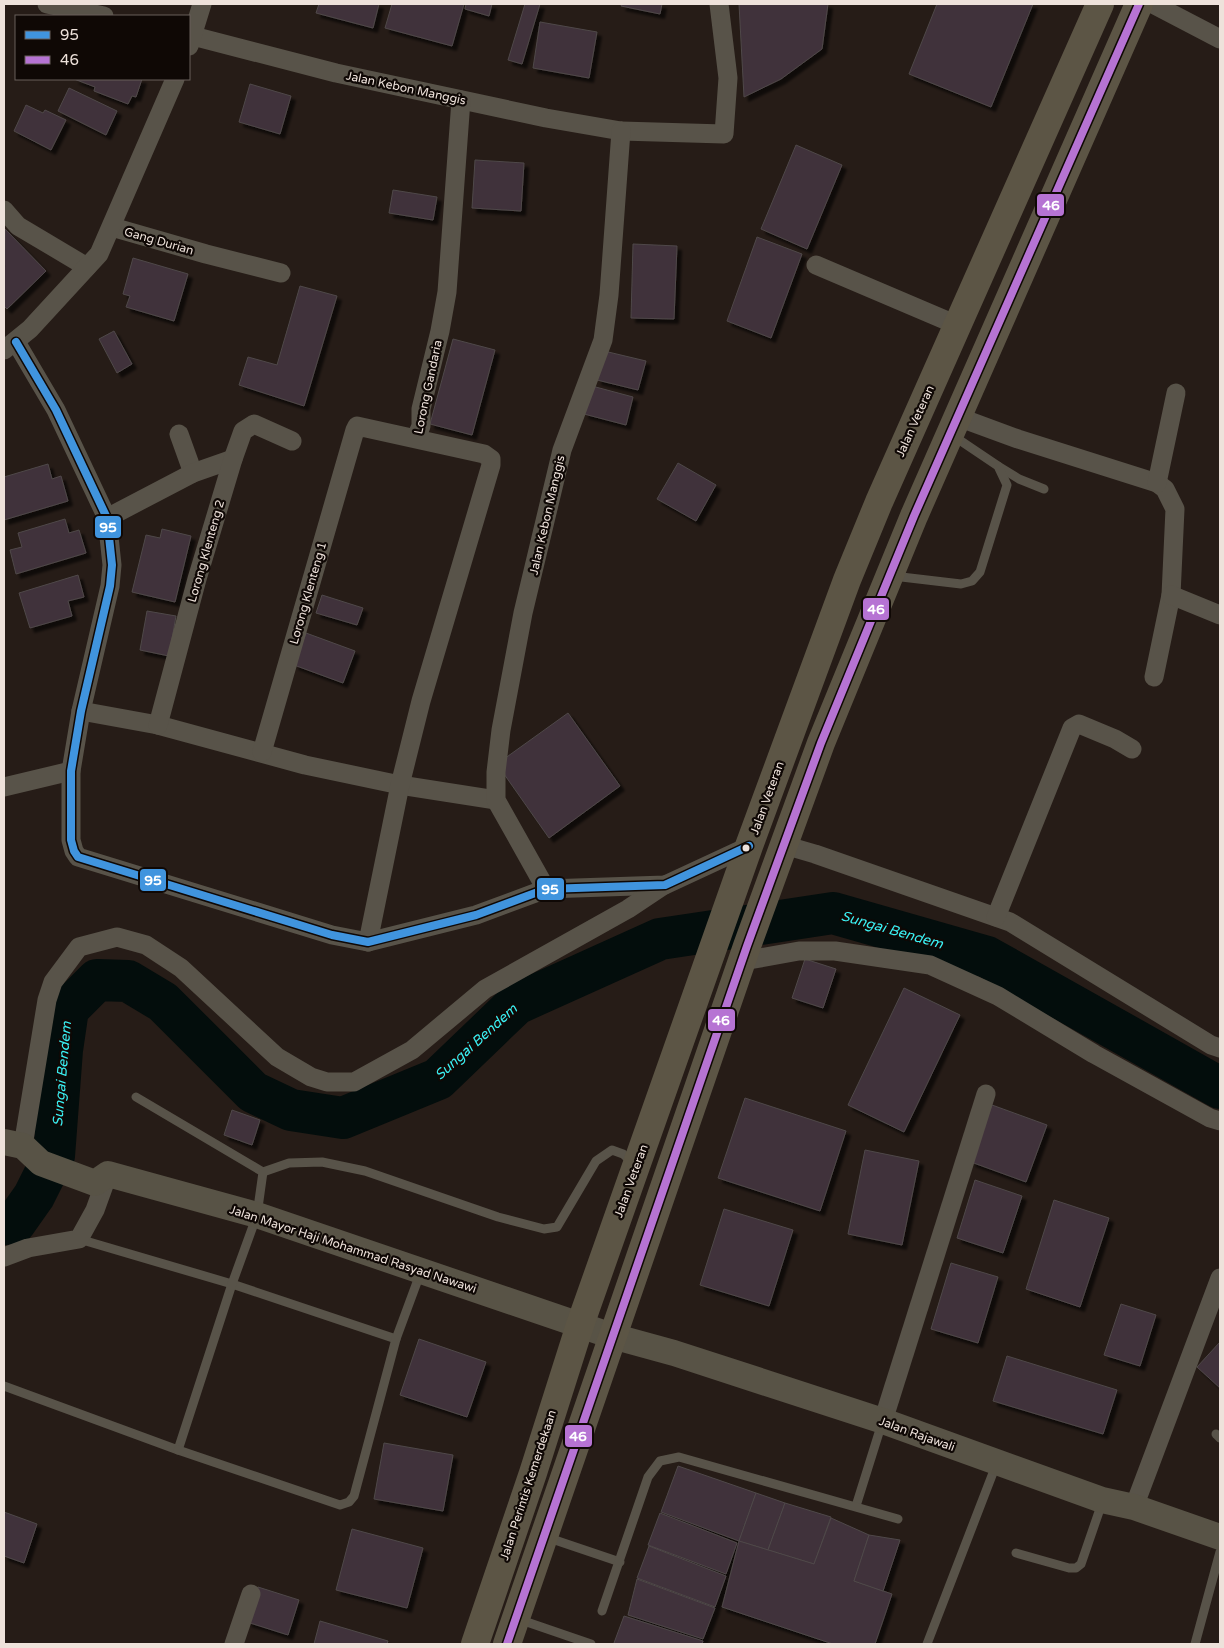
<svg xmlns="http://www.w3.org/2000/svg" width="1224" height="1648" viewBox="0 0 1224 1648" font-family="'Varela Round',sans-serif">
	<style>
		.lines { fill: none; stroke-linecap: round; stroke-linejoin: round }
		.river { stroke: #030d0c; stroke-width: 42 }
		.building { fill: #3f323a; stroke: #4f4849; filter: url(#shadow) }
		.lane { stroke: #585349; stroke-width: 9 }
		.street { stroke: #585349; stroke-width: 19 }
		.secondary { stroke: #585346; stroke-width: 26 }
		.highway { stroke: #5c5545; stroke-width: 28 }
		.bus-1-casing { stroke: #0f0805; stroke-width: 11 }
		.bus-2-casing { stroke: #0f0805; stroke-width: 11 }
		.bus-1 { stroke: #4094de; stroke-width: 8 }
		.bus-2 { stroke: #b673d3; stroke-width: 8 }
		.bus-dot { fill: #eee2db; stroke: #0f0805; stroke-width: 2 }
		.labels { text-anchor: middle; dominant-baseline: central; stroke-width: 4.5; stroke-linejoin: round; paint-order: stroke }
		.street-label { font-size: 12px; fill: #eee2db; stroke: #0f0805 }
		.water-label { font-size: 14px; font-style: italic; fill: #3af0f3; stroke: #0f0805 }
		.line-badge { stroke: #0f0805; stroke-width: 2 }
		.badge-label { font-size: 14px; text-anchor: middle; font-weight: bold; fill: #fff }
	</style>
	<defs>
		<filter id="shadow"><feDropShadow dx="4.5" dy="4.5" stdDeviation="1" flood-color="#0009"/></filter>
	</defs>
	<rect width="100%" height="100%" fill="#261c17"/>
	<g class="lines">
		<polyline class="river" points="4,1224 15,1223 34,1196 54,1156 62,1050 68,1009 97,980 128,981 163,1002 253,1092 291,1110 343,1118 438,1079 516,1004 660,939 833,913 987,957 1220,1088"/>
	</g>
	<g class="building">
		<polygon points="319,4 379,4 373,28 316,13"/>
		<polygon points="392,4 464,4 452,46 385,28"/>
		<polygon points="466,4 492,4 489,16 465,9"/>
		<polygon points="525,4 540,4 522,64 508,60"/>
		<polygon points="622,4 662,4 660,14 621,6"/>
		<polygon points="739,4 828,4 822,49 781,79 744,97"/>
		<polygon points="937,4 1033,4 991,107 909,74"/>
		<polygon points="540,22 597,32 589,78 533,68"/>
		<polygon points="74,79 142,79 136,97 132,96 128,104 94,91 95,87"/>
		<polygon points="250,84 291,96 280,134 239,122"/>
		<polygon points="69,88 117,111 106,135 58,111"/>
		<polygon points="26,105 43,113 45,110 66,120 51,150 14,131"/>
		<polygon points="796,145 842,165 807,249 761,229"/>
		<polygon points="475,160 524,163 521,211 472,208"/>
		<polygon points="393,190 437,197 433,220 389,213"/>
		<polygon points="5,229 46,271 7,309 4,306"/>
		<polygon points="757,237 802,254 771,338 727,321"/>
		<polygon points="633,244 677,246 674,319 631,318"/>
		<polygon points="133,258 188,274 174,321 126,307 130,296 123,294"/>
		<polygon points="300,286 337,296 304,406 239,385 248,357 277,365"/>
		<polygon points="114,331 132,364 117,373 99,339"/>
		<polygon points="453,339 495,350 472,435 430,424"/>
		<polygon points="604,351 646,361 638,390 597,380"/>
		<polygon points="592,386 633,397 626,425 584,414"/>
		<polygon points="678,463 716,485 696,521 657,499"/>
		<polygon points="48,464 52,479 61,476 68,501 4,520 4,477"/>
		<polygon points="65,519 69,533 79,530 86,553 16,574 10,550 22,547 18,533"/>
		<polygon points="162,529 191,536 175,602 132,592 146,535 160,538"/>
		<polygon points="78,575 84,597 68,601 72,616 30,628 19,593"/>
		<polygon points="322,595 363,608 357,625 316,613"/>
		<polygon points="147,611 176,616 169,656 140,650"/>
		<polygon points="306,633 355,651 343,683 294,665"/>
		<polygon points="568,713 620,786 549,838 497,764"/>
		<polygon points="805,959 836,969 823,1008 792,998"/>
		<polygon points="904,988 960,1015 904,1132 848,1105"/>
		<polygon points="745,1098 846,1131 820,1211 718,1178"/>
		<polygon points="992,1105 1047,1125 1026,1182 971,1162"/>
		<polygon points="232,1110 260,1120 252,1145 224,1135"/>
		<polygon points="865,1150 919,1161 902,1245 848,1234"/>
		<polygon points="975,1180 1022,1196 1003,1253 957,1238"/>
		<polygon points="1054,1200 1109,1218 1080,1307 1026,1289"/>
		<polygon points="724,1209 793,1230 769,1306 700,1285"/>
		<polygon points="951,1263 998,1277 978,1343 931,1329"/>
		<polygon points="1121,1304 1156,1315 1140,1366 1104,1355"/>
		<polygon points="419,1339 486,1362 467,1417 400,1395"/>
		<polygon points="1220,1342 1220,1388 1197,1367"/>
		<polygon points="1007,1356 1117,1390 1103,1434 993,1401"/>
		<polygon points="384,1443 453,1455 443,1511 374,1499"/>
		<polygon points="678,1466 756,1493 739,1541 661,1512"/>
		<polygon points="756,1493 785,1503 768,1550 739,1541"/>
		<polygon points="785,1503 831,1517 814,1564 768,1550"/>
		<polygon points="4,1512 37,1524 24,1563 4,1556"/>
		<polygon points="660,1513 737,1543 726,1574 648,1545"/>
		<polygon points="831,1518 869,1535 854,1581 892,1594 875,1644 833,1644 722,1607 739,1541 814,1564"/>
		<polygon points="352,1529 423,1548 407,1608 336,1590"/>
		<polygon points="869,1535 900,1540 883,1591 854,1581"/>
		<polygon points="649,1546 726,1576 715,1607 637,1578"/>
		<polygon points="637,1579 715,1608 703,1639 628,1615"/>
		<polygon points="258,1587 299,1600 288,1635 247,1622"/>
		<polygon points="624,1616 703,1641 702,1644 617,1644 614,1643"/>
		<polygon points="320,1621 388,1641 387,1644 314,1644"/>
	</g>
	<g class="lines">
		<g class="lane">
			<polyline points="998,466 1019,479 1044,489"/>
			<polyline points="893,576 961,584 972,581 980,572 1007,485 998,466 952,435"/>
			<polyline points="136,1097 263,1172"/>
			<polyline points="79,1239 232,1284 396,1339"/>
			<polyline points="4,1386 178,1450 232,1284 257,1215 263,1172 289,1163 322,1162 365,1171 498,1217 544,1229 557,1227 596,1161 612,1150 623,1154 633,1163"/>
			<polyline points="1216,1434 1220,1438"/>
			<polyline points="178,1450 340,1505 349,1502 354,1496 396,1339 420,1274"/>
			<polyline points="856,1506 882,1423"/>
			<polyline points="546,1537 620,1562"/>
			<polyline points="1016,1553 1069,1568 1076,1568 1081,1564 1102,1503"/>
			<polyline points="602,1611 648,1477 660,1461 679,1457 898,1519"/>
			<polyline points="518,1619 591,1644"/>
			<polyline points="927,1644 996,1465"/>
			<polyline points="1195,1644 1220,1552"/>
		</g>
		<g class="street">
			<polyline points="47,4 104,16"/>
			<polyline points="1153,4 1220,39"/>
			<polyline points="189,35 336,73 546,118 621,131 724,134 728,78 719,4"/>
			<polyline points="189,46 202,4"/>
			<polyline points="4,210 18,226 87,267"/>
			<polyline points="112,227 206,254 281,273"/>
			<polyline points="816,265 957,325"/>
			<polyline points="16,342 56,410 107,518 112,565 110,586 81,711 71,771 71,840 74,851 78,857 332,935 368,942 476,915 546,889 665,885 749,846"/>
			<polyline points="4,350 30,329 99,254 175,79"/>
			<polyline points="958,417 1018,439 1157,483 1165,489 1175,509 1171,595 1154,677"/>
			<polyline points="179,434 193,473"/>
			<polyline points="416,438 421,426 421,409 440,331 447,292 461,100"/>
			<polyline points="1157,483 1176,393"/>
			<polyline points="107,518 193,473 233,459"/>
			<polyline points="1171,595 1220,615"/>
			<polyline points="81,711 158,725 305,765 400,785 496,800"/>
			<polyline points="158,725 197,579 233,459 243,431 254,424 292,441"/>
			<polyline points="262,752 355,430 357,426 484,454 491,459 491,465 421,701 400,785 368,942"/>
			<polyline points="4,787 71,771"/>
			<polyline points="784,845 815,854 1010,922 1211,1045 1220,1048"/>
			<polyline points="546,889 496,800 496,772 501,730 523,613 562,450 603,340 609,295 621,131"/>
			<polyline points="996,917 1072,728 1079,724 1115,739 1132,749"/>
			<polyline points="743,961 799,951 835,951 930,965 998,996 1094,1054 1210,1118 1220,1121"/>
			<polyline points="23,1146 47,1000 53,982 79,947 117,937 146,945 181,968 277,1057 311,1077 327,1082 354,1082 412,1050 485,989 628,909 664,885"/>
			<polyline points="4,1257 28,1248 79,1239 95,1210 108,1174"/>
			<polyline points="883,1421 986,1094"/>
			<polyline points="1134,1507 1220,1278"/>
			<polyline points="234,1644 251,1594"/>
		</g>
		<polyline class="secondary" points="4,1142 23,1146 41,1163 95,1183 108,1174 257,1215 612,1336 674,1353 883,1421 1102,1500 1134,1507 1220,1537"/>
		<g class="highway">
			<polyline points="475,1644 533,1473 580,1325 749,846 847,580 879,502 1100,4"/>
			<polyline points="507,1644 747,946 821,743 914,516 1139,4"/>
		</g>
		<g class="bus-1-casing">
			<polyline id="bus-1" points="16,342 56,410 107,518 112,565 110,586 81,711 71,771 71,840 74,851 78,857 332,935 368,942 476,915 546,889 665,885 749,846"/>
		</g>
		<g class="bus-2-casing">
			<polyline id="bus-2" points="507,1644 747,946 821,743 914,516 1139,4"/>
		</g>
		<use href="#bus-1" class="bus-1"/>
		<use href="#bus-2" class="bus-2"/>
	</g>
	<circle class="bus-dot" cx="746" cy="848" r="4.5"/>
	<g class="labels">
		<g class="street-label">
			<text transform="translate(406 88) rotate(12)">Jalan Kebon Manggis</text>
			<text transform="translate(159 241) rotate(16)">Gang Durian</text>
			<text transform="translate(428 387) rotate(-78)">Lorong Gandaria</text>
			<text transform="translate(915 421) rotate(-66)">Jalan Veteran</text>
			<text transform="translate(547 515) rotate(-77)">Jalan Kebon Manggis</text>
			<text transform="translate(206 551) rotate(-74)">Lorong Klenteng 2</text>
			<text transform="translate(308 593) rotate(-74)">Lorong Klenteng 1</text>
			<text transform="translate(767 798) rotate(-70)">Jalan Veteran</text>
			<text transform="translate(631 1181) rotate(-70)">Jalan Veteran</text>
			<text transform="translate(353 1249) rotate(18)">Jalan Mayor Haji Mohammad Rasyad Nawawi</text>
			<text transform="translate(917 1434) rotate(20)">Jalan Rajawali</text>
			<text transform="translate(528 1485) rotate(-72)">Jalan Perintis Kemerdekaan</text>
		</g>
		<g class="water-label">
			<text transform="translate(892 930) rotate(16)">Sungai Bendem</text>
			<text transform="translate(476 1042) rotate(-42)">Sungai Bendem</text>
			<text transform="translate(62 1074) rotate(-85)">Sungai Bendem</text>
		</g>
	</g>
	<g class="line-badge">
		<rect x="1036" y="193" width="29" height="24" rx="5" fill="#b673d3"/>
		<rect x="94" y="515" width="28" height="24" rx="5" fill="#4094de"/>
		<rect x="862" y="597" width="28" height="24" rx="5" fill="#b673d3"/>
		<rect x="139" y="868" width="28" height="24" rx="5" fill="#4094de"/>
		<rect x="536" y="877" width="29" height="24" rx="5" fill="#4094de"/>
		<rect x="707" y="1008" width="29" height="24" rx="5" fill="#b673d3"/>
		<rect x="564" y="1424" width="29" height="24" rx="5" fill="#b673d3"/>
	</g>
	<g class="badge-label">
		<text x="1051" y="210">46</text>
		<text x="108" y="532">95</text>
		<text x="876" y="614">46</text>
		<text x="153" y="885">95</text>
		<text x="550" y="894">95</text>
		<text x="721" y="1025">46</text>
		<text x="578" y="1441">46</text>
	</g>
	<rect width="1224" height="1648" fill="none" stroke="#eee2db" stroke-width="10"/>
	<rect x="15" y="15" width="175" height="65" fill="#0f0805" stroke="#685f5b"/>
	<rect x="25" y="31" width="25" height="8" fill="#4094de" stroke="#685f5b"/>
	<text x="60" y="40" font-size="15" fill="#eee2db">95</text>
	<rect x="25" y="56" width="25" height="8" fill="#b673d3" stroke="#685f5b"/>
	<text x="60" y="65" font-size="15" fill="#eee2db">46</text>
</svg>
